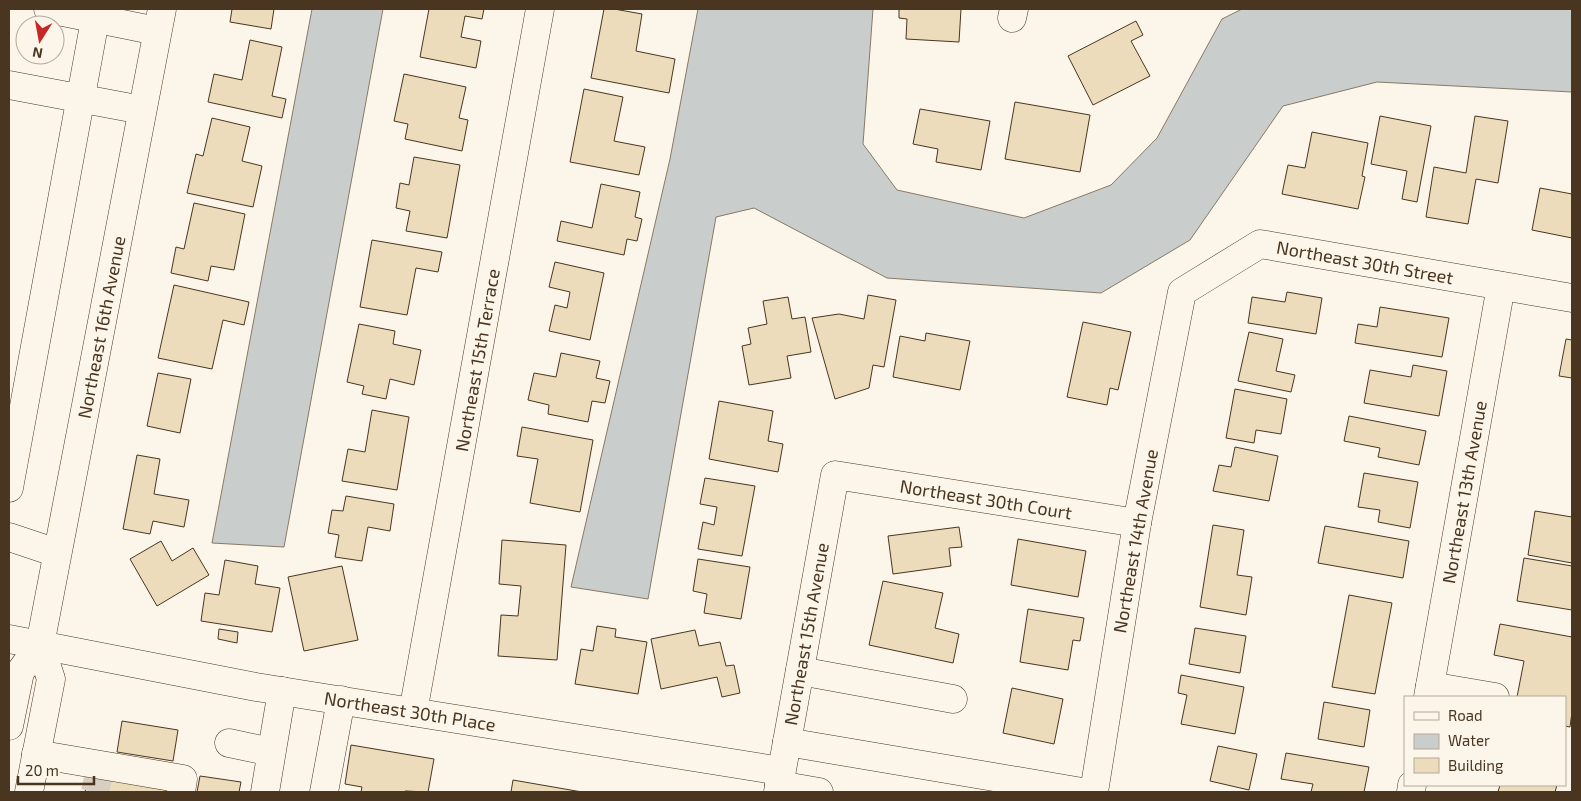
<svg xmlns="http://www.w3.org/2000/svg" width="1581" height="801" viewBox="0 0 1581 801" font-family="'Exo 2',sans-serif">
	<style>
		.water { fill: #c9cecd; stroke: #887966 }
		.building { fill: #ecdcbc; stroke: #4a3520 }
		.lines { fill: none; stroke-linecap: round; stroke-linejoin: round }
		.minor-tunnel { stroke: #d8cfc1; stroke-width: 28; stroke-dasharray: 28 14; stroke-linecap: butt }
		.minor-casing { stroke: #4a3520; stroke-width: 29 }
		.minor { stroke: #fbf6e9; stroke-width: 28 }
		.labels { text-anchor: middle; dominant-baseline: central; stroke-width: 4; stroke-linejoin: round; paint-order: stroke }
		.street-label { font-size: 18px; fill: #4a3520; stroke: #fbf6e9 }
	</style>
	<rect width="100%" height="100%" fill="#fbf6e9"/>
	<g class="water">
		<polygon points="312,9 383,9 284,547 212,543"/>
		<polygon points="698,9 873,9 863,144 897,190 1024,218 1111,185 1157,138 1222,19 1242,9 1572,9 1572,92 1377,82 1283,106 1190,240 1101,293 887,278 754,208 716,217 648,599 571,587 670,159"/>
	</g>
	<g class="building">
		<polygon points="232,9 274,9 271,29 230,22"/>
		<polygon points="428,9 484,9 482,19 465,16 461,37 481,41 476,68 420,57 429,9"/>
		<polygon points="604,9 614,9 642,14 636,51 675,59 669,93 591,78"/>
		<polygon points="899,9 961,9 959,42 906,39 907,19 899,18"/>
		<polygon points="1136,21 1143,35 1131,41 1150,76 1093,105 1068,56"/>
		<polygon points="250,40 282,47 272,96 286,99 282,118 208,102 214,74 242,80"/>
		<polygon points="404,74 466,87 459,118 468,120 462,151 405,139 408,124 394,121"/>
		<polygon points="584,89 623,97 614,141 645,147 639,175 570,162"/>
		<polygon points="1015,102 1090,115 1080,172 1005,159"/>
		<polygon points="920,109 990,121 981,170 936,162 938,149 913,144"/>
		<polygon points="1380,116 1431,126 1417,202 1402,199 1407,171 1371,164"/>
		<polygon points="1475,116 1508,121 1498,183 1476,179 1468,224 1426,217 1434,167 1466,173"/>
		<polygon points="212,118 250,127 242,161 262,166 253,207 187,193 196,154 203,156"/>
		<polygon points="1312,132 1368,143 1362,176 1365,177 1358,209 1282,194 1288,165 1305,168"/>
		<polygon points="414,157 460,165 447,238 406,231 410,211 396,208 400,183 409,185"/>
		<polygon points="601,184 640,192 635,217 642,219 637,241 627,239 624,255 557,241 561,221 592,228"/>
		<polygon points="1540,188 1572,194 1572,238 1532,230"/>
		<polygon points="194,203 245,214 234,270 211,266 208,281 171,273 176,247 184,249"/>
		<polygon points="372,240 442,252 438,272 416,268 407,315 360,307"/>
		<polygon points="555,262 604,273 590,340 549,331 555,305 567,308 570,292 549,287"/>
		<polygon points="174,285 249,302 244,325 223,320 212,369 158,358"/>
		<polygon points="1287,292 1322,298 1316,334 1248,323 1252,297 1285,302"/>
		<polygon points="868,295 896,300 884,367 873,365 869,388 835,399 812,318 839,314 864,319"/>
		<polygon points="788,297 792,319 805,317 811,352 787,356 791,378 749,385 742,346 751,344 748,328 767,324 763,301"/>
		<polygon points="1380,307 1449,318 1442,357 1355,343 1358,324 1377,327"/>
		<polygon points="1083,322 1131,332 1118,390 1110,388 1107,405 1067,397"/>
		<polygon points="359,324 395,331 393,344 421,350 414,385 390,379 386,399 362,394 364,386 347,382"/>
		<polygon points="1249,332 1283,339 1276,371 1295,375 1291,392 1238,381"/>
		<polygon points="926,333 970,341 960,390 893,377 900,336 925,341"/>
		<polygon points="1566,339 1572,340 1572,378 1559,376"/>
		<polygon points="561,353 600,361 596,378 610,381 605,403 592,401 588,422 548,414 549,405 528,400 534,373 556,377"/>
		<polygon points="1413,365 1447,371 1439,416 1364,403 1370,370 1411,377"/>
		<polygon points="158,373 191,379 180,433 147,426"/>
		<polygon points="1235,389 1287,399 1281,434 1256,430 1254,443 1226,438"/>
		<polygon points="719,401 773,411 768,441 783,444 778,472 709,459"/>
		<polygon points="372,410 409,417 397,490 342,481 348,449 365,452"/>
		<polygon points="1349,416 1426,431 1419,465 1378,457 1380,448 1344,441"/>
		<polygon points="522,427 593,440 580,512 530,503 538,459 517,456"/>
		<polygon points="1235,447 1278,456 1269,501 1213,491 1219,465 1231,467"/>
		<polygon points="137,455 160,459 154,494 189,500 184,527 153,521 150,534 123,529"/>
		<polygon points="1364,473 1418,482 1410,528 1378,522 1380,510 1358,507"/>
		<polygon points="705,478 755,486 742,556 698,549 703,522 714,525 717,507 700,504"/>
		<polygon points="346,496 394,504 390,531 368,527 362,561 335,557 339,535 328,533 332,510 343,511"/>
		<polygon points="1535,511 1572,517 1572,563 1528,555"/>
		<polygon points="1213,525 1244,530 1237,575 1252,577 1246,615 1200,607"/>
		<polygon points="1325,526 1409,541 1403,578 1318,563"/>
		<polygon points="959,527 962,547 949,548 951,566 893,574 888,536"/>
		<polygon points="1018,539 1086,551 1078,597 1011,585"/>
		<polygon points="502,540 566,545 557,660 498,656 501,615 518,616 521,586 499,584"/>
		<polygon points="161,541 172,561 193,548 209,575 157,606 130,559"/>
		<polygon points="1524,558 1572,566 1572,610 1517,601"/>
		<polygon points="698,559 750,567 741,619 704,613 707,594 693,591"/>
		<polygon points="225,560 258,566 255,584 280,588 272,632 201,621 205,593 219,595"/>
		<polygon points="342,566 358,640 304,651 288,577"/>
		<polygon points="883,581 943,593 935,628 959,634 953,663 869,645"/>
		<polygon points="1349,595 1392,603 1375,694 1332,687"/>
		<polygon points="1028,609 1084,618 1080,641 1073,640 1068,670 1020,662"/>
		<polygon points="1500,624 1572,637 1572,712 1570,727 1565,726 1565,697 1517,697 1524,661 1494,655"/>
		<polygon points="597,626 616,629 615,637 647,642 638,694 575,684 581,649 593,651"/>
		<polygon points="1195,628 1246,636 1240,673 1189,664"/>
		<polygon points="219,629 238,632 237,643 218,639"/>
		<polygon points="695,630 699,646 720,642 726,666 734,665 740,693 722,697 717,677 661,689 651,639"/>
		<polygon points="1181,675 1244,687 1235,734 1181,724 1187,695 1178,693"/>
		<polygon points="1012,688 1063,699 1054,744 1003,733"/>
		<polygon points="1324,702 1370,710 1364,747 1318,739"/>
		<polygon points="122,721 178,730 173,761 117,752"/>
		<polygon points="351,745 434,759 428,792 405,791 405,792 361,792 362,787 345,784"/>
		<polygon points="1218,746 1257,754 1249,790 1210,781"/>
		<polygon points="1286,753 1369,767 1364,792 1311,792 1313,784 1281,779"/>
		<polygon points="88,776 171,790 171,792 85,792"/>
		<polygon points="200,776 241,782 239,792 197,792"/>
		<polygon points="513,780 582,792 511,792"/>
		<polygon points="1500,785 1557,785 1555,792 1498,792"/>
	</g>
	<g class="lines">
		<polyline class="minor-tunnel" points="95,792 98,778"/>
		<g class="minor-casing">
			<g id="minor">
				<polyline points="48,9 157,31"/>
				<polyline points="1012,18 1014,9"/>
				<polyline points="9,85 142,110"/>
				<polyline points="9,488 97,9"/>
				<polyline points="9,537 57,553"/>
				<polyline points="9,639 256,687 781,771"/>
				<polyline points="800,671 953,699"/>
				<polyline points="1430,686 1495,697"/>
				<polyline points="1428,697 1501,286"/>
				<polyline points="413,712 540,9"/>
				<polyline points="9,726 20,672 40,645 162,9"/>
				<polyline points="787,742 1082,792"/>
				<polyline points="229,743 271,752"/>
				<polyline points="36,754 183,779 181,792"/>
				<polyline points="779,785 819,792"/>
				<polyline points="29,792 51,679 40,645"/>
				<polyline points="265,792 282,691"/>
				<polyline points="324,792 341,700"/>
				<polyline points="778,792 835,475 1137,523"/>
				<polyline points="1094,792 1137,523 1182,292 1260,244 1572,298"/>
				<polyline points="1411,792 1412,785"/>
			</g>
		</g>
		<use href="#minor" class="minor"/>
	</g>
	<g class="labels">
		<g class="street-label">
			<text transform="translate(1365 262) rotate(10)">Northeast 30th Street</text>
			<text transform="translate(101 327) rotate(-79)">Northeast 16th Avenue</text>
			<text transform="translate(477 360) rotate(-80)">Northeast 15th Terrace</text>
			<text transform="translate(1464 492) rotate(-80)">Northeast 13th Avenue</text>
			<text transform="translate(986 499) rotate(9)">Northeast 30th Court</text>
			<text transform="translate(1135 541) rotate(-80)">Northeast 14th Avenue</text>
			<text transform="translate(806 634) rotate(-80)">Northeast 15th Avenue</text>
			<text transform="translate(410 711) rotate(9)">Northeast 30th Place</text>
		</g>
	</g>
	<rect width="1581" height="801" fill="none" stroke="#4a3520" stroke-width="20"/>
	<rect x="1404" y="696" width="162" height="90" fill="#fbf6e9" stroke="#b4a999"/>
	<rect x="1414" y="712" width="25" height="8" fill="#fbf6e9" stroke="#b4a999"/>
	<text x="1448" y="721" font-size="15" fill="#4a3520">Road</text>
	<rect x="1414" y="734" width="25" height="15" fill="#c9cecd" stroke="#b4a999"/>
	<text x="1448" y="746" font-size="15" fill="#4a3520">Water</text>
	<rect x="1414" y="758" width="25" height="15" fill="#ecdcbc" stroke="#b4a999"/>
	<text x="1448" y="771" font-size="15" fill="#4a3520">Building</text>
	<g transform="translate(40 40) rotate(191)"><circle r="24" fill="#fbf6e9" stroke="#b4a999"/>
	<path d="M0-4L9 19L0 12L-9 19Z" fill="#c62828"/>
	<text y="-8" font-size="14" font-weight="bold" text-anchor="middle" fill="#4a3520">N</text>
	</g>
	<path d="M18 776v8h76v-8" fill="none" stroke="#4a3520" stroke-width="2.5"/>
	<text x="25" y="776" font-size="15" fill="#4a3520" stroke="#fbf6e9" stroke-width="4" paint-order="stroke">20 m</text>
</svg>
